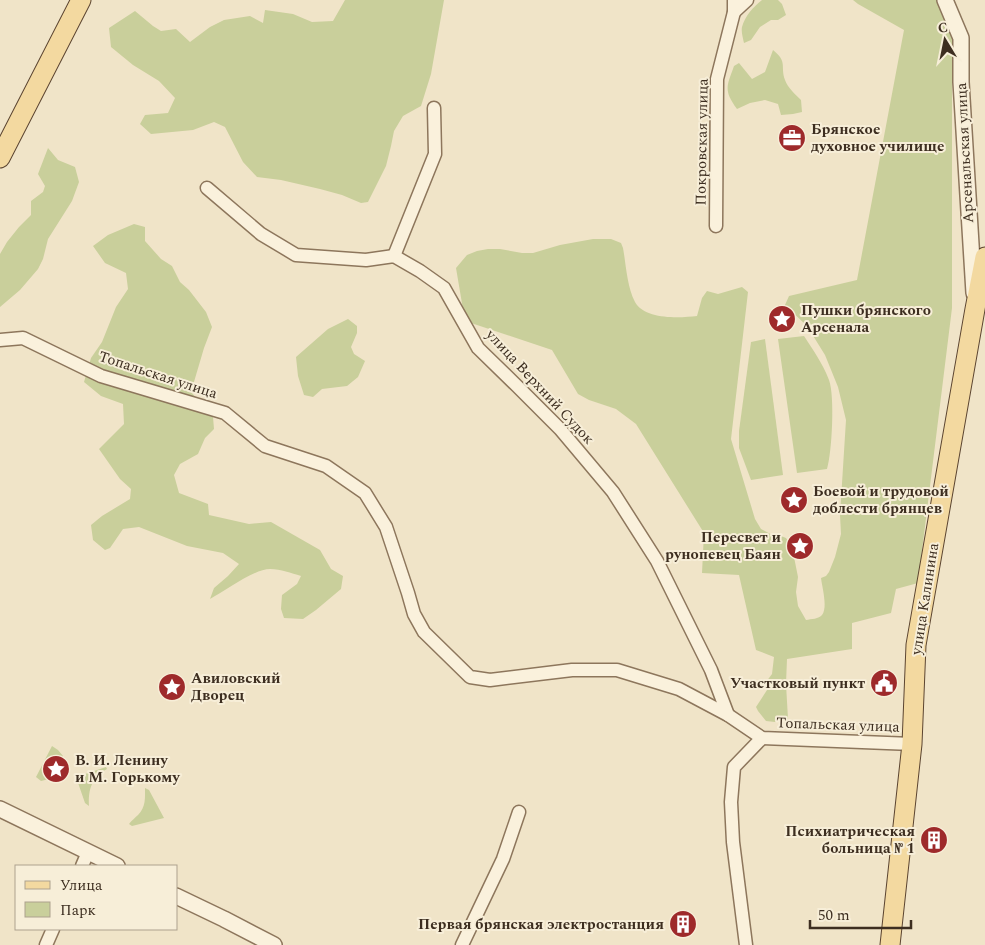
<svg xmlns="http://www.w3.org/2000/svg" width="985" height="945" viewBox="0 0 985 945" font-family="Spectral,serif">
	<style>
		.green { fill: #c9cf9b }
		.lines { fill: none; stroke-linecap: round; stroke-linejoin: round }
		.minor-casing { stroke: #8d765c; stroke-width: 15 }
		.tertiary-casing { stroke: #8d765c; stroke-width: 18 }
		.primary-casing { stroke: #5b4430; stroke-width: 21 }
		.minor { stroke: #faf1dc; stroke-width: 12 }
		.tertiary { stroke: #faf1dc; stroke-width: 15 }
		.primary { stroke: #f3d9a0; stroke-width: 19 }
		.labels { text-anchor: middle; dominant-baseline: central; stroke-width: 4; stroke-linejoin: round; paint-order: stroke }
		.poi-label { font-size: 15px; font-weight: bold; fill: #3d2e20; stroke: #f7eed8; text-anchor: start }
		.street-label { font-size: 15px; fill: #3d2e20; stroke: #f7eed8 }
	</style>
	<rect width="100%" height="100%" fill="#f0e4c8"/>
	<g class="green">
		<polygon points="345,0 444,0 431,74 421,106 403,116 394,131 391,146 386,166 368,202 361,203 342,195 320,189 281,180 257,177 243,162 225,127 214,122 193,130 151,134 140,124 145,115 168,113 175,98 159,81 133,65 111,47 109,28 135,11 153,26 161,31 176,29 190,42 210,27 224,20 250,16 263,23 265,10 293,14 312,22 333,21"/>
		<path d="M762,0H778L782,4L786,15L778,20H771L760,27L751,40L744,43C743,38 741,32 742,27C745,16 753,7 762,0Z"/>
		<path d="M853,0H936L952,37V308L918,583L896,589L891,613L852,623V649L787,659L786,684L788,719L775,722L766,721L758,711L756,707L767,690L766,682L772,674L774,657L756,650L739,575L702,573L704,533L636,424L616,409L589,400L578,394L552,350L465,321L456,268L467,255L477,251L488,249H500L522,253H533L560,245L593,239H611L621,243L623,248C626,264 627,287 635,302C645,320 680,318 697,316L702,298L707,291L718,294L742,287L748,292L731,439L755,519L761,529L776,537L781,536L786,538L792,547L798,577L796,592L798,606L806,620C811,619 819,619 822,615C828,607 822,587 821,578L826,576L829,572L835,557L841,534L840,515L846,420L838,387L825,355L807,326L785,305L789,296L857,280L904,30L858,4Z"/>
		<path d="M773,50C788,62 780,66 785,80C788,88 795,94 801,100L802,112L793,114L781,115L778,104L765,100L750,103L737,109C723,90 727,86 734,66L739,63L752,79L765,72Z"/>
		<polygon points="48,148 58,160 75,167 79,182 72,201 48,239 43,259 38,269 20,290 0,307 0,254 7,242 19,227 31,215 31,201 43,192 45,186 38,174"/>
		<path d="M134,224L145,227V241L161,259L172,266L180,282L189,290L206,312L212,327L204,348L191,392L213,417L214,429L205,438L198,454L180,464L174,475L179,493L208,504L209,515L249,524L271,522L320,550L331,569L343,576L341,589L316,610L303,619L284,618L281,609L282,595L297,584L301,576C291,573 281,569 270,569C254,569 225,591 210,599L214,588L228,576L239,564L223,553L187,546L139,527L123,529L110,548L105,550L93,540L91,525L102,516L130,499L131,489L120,479L99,449L124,424L123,404L101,396L84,382L91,358L102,342L116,307L128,289L126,273L105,263L93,246L108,235Z"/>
		<polygon points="348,319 357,326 357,333 351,347 354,354 365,361 358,377 347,386 322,389 313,397 304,395 298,376 296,357 328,329"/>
		<path d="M804,336C813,350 823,364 829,380C835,396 832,453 827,469L797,473L778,339Z"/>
		<polygon points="765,339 783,475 751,480 739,448 739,431 751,342"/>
		<polygon points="52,746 58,750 63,756 61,760 50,761 49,764 49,769 54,774 49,779 41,781 36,777"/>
		<path d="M106,767L107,769C92,777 88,789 89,806L85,803L76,777Z"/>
		<path d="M145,788L149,790L164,818L132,826L129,824C132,820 135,818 138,815C146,807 145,798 145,788Z"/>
	</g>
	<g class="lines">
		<g class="minor-casing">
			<g id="minor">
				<polyline points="734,12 747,0"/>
				<polyline points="207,188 261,234 296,255 366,260 394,256 420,271 444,288 478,348 517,386 560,429 613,492 657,561 711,670 728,715"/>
				<polyline points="716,226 717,79 734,12 734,0"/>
				<polyline points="394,256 435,154 434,108"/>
				<polyline points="0,340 23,338 101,376 225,413 265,446 326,466 365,493 386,527 408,593 414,614 424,632 470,677 490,680 572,670 617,670 679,689 728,715 762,738 912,744"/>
				<polyline points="82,866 88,852"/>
				<polyline points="46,945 53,929"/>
				<polyline points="462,945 503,859 519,812"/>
				<polyline points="746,945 733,842 731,802 734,767 762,738"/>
			</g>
		</g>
		<g class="tertiary-casing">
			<g id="tertiary">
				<polyline points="945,0 961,38 961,82 974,293"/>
				<polyline points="0,809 117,866"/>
				<polyline points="176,896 224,919 274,945"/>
			</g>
		</g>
		<g class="primary-casing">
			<g id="primary">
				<polyline points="0,158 81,0"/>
				<polyline points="890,945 912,744 916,645 975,309 985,257"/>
			</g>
		</g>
		<use href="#minor" class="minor"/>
		<use href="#tertiary" class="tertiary"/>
		<use href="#primary" class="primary"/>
	</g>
	<defs>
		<g id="office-disc" transform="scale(1.4375)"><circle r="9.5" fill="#9e2a2b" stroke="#f7eed8"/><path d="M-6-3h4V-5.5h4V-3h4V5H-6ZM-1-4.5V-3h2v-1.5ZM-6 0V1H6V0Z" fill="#fff"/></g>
		<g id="sight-disc" transform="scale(1.4375)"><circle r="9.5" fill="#9e2a2b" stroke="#f7eed8"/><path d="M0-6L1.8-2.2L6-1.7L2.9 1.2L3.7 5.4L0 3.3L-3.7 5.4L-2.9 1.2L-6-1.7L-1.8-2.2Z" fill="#fff"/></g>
		<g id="civic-disc" transform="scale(1.4375)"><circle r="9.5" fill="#9e2a2b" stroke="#f7eed8"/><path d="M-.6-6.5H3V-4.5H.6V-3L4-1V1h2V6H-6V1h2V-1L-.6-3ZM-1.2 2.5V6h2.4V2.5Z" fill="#fff"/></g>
		<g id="building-disc" transform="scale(1.4375)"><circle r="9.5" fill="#9e2a2b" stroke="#f7eed8"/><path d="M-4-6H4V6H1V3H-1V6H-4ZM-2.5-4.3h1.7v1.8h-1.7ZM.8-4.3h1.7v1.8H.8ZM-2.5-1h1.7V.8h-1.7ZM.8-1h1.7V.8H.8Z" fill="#fff"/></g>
	</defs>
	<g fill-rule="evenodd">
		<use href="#office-disc" x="792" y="138"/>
		<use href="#sight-disc" x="782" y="319"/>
		<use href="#sight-disc" x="794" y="500"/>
		<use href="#sight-disc" x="800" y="546"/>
		<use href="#civic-disc" x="884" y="683"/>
		<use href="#sight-disc" x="172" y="687"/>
		<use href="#sight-disc" x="56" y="769"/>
		<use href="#building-disc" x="934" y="840"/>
		<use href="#building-disc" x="683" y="924"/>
	</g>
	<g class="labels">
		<g class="poi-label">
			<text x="811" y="129">Брянское<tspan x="811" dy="17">духовное училище</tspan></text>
			<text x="801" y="310">Пушки брянского<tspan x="801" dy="17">Арсенала</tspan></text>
			<text x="813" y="491">Боевой и трудовой<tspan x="813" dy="17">доблести брянцев</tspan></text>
			<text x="781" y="537" text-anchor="end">Пересвет и<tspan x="781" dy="17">рунопевец Баян</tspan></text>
			<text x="191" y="678">Авиловский<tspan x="191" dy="17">Дворец</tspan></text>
			<text x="865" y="683" text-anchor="end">Участковый пункт</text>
			<text x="75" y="760">В. И. Ленину<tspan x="75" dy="17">и М. Горькому</tspan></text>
			<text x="915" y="831" text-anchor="end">Психиатрическая<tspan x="915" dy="17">больница № 1</tspan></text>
			<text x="664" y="924" text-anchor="end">Первая брянская электростанция</text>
		</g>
		<g class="street-label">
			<text transform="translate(702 142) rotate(-89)">Покровская улица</text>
			<text transform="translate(965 153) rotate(-93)">Арсенальская улица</text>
			<text transform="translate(158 375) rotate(18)">Топальская улица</text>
			<text transform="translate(540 387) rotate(47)">улица Верхний Судок</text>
			<text transform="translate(925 599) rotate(-81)">улица Калинина</text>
			<text transform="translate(838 725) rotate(2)">Топальская улица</text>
		</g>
	</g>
	<rect x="15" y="865" width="162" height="65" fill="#f7eed8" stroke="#ada18e"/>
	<rect x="25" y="881" width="25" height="8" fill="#f3d9a0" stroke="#ada18e"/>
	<text x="60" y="890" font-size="15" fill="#3d2e20">Улица</text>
	<rect x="25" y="902" width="25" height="15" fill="#c9cf9b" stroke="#ada18e"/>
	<text x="60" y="915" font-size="15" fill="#3d2e20">Парк</text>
	<g transform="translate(945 40) rotate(350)" stroke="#f7eed8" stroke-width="4" paint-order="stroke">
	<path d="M0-4L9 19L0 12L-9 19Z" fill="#3d2e20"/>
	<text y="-8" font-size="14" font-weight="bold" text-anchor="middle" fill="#3d2e20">С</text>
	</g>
	<path d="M810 920v8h101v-8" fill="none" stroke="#3d2e20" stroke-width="2.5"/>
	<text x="818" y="920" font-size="15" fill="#3d2e20" stroke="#f7eed8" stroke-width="4" paint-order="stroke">50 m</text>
</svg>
